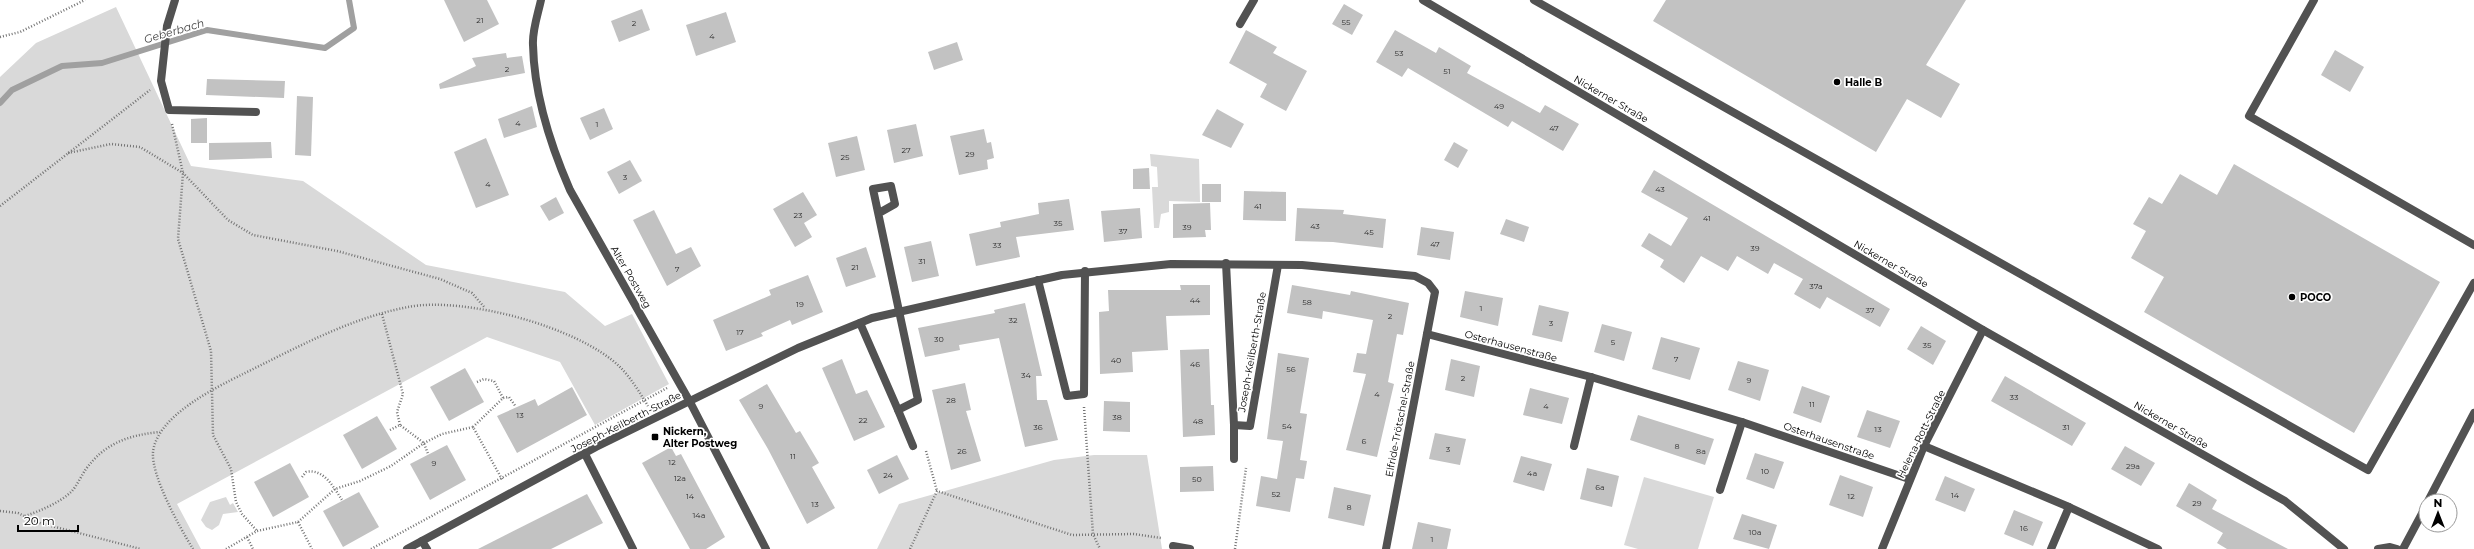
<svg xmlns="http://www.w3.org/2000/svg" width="2474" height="549" viewBox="0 0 2474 549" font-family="Montserrat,sans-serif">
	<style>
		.green { fill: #d9d9d9 }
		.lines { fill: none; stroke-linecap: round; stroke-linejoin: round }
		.stream { stroke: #a0a0a0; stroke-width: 6 }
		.building { fill: #c2c2c2 }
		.path { stroke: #747474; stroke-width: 2.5; stroke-dasharray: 1 2; stroke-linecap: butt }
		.lane { stroke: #525252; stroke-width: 8 }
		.street { stroke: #525252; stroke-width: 8 }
		.poi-dot { fill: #000; stroke: #fff; stroke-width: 1.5 }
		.labels { text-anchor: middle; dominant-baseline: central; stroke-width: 3.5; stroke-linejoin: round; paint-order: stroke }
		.number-label { font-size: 8px; fill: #303030 }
		.poi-label { font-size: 10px; font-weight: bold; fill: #000; stroke: #fff; text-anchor: start }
		.street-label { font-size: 10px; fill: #000; stroke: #fff }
		.water-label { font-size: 11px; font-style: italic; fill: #414141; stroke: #fff }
	</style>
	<rect width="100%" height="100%" fill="#fff"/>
	<g class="green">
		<polygon points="116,7 191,166 303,181 426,265 565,292 605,326 632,314 669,384 595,425 560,362 487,337 177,504 201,549 0,549 0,77 36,43"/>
		<polygon points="1150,154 1199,159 1200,202 1169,201 1169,212 1161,214 1159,228 1154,228 1152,187 1158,187 1157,167 1151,166"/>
		<polygon points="1094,455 1147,455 1162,549 877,549 899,504 1054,460"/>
		<polygon points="1644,477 1714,497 1698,549 1638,549 1624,545"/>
		<polygon points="226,497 230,505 233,503 238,512 223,514 219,525 212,530 206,527 201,520 210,502"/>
	</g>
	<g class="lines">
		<polyline class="stream" points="0,103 12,90 62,66 102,63 207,30 325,48 354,28 349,0"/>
	</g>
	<g class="building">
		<polygon points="444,0 487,0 499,24 464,42"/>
		<polygon points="1666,0 1966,0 1926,65 1960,84 1941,118 1907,99 1876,152 1653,21"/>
		<polygon points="1344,4 1363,15 1352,35 1332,24"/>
		<polygon points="642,9 650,30 619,42 611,21"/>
		<polygon points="726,12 736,42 696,56 686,25"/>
		<polygon points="1246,30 1277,47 1273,53 1307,71 1286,111 1260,97 1267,84 1229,63"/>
		<polygon points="1395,30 1436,53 1439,47 1471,66 1467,73 1540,113 1545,105 1579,124 1563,151 1512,121 1508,127 1408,68 1402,77 1376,62"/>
		<polygon points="957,42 963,60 934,70 928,52"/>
		<polygon points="2335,50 2364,67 2350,92 2321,75"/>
		<polygon points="506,53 507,58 522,56 525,73 440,89 439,84 476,66 472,58"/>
		<polygon points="207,79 285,81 284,98 206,95"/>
		<polygon points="297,96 313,97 311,156 295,155"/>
		<polygon points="532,106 537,127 504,138 498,119"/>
		<polygon points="604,108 613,129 590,140 580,118"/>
		<polygon points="1217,109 1244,124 1231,148 1202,135"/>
		<polygon points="207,118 207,143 191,143 191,119"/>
		<polygon points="916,124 923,156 894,163 887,130"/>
		<polygon points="984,129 987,143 991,142 994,158 987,160 988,169 959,175 950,136"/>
		<polygon points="857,136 865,170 836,177 828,143"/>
		<polygon points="486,138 509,195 476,208 454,152"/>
		<polygon points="271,142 272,158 209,160 209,143"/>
		<polygon points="1454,142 1468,150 1458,168 1444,160"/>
		<polygon points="630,160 642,181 619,194 607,172"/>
		<polygon points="2234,164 2440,282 2354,433 2144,312 2164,277 2131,258 2146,231 2133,224 2149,197 2162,204 2180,174 2217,195"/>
		<polygon points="1149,168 1150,189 1133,189 1133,169"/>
		<polygon points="1654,170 1890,309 1880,327 1827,297 1820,309 1794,294 1803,279 1774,263 1768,274 1737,256 1728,271 1701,256 1684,283 1660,267 1664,260 1641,246 1649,233 1671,246 1688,218 1641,192"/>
		<rect x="1202" y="184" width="19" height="18"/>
		<polygon points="1244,191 1286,192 1286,221 1243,220"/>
		<polygon points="803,192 817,215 804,223 812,237 795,247 773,209"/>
		<polygon points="556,197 564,213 549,221 540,206"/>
		<polygon points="1069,199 1074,230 1016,237 1020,257 976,266 969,234 1001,227 1000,222 1039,214 1038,203"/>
		<polygon points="1210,203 1211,230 1205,230 1206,237 1173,238 1173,204"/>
		<polygon points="1140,208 1142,238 1104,242 1101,211"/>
		<polygon points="1297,208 1344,210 1343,214 1386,219 1383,248 1333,242 1295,241"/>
		<polygon points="654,210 676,254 691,247 701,266 667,286 633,220"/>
		<polygon points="1506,219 1529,227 1524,242 1500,234"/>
		<polygon points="1421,227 1454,232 1450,260 1417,255"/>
		<polygon points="931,241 939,276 912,282 904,247"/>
		<polygon points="866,247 876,277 846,287 836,258"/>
		<polygon points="808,275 823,312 792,325 790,320 761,333 763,336 726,351 713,320 771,295 769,290"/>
		<polygon points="1180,285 1210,285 1210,315 1166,316 1168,350 1132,352 1133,372 1100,374 1099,312 1109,311 1108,290 1181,290"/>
		<polygon points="1292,285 1350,295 1351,291 1409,303 1403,335 1397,334 1388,382 1394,384 1377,457 1346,450 1366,374 1353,372 1357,353 1366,354 1373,320 1323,311 1322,319 1287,313"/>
		<polygon points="1465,291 1503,298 1498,326 1460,317"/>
		<polygon points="1025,303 1042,376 1036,376 1037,400 1047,400 1058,440 1025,447 999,338 959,345 960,350 925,357 918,328 995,313 994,310"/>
		<polygon points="1539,305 1569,312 1562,342 1532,335"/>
		<polygon points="1602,324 1632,332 1624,361 1594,352"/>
		<polygon points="1921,326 1946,341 1933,365 1907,349"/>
		<polygon points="1661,337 1700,348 1690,380 1652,369"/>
		<polygon points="1209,349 1211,405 1214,405 1215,435 1183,437 1180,350"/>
		<polygon points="1278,353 1309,358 1300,413 1307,414 1300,460 1307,461 1304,479 1296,478 1290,512 1256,506 1261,476 1277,479 1283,441 1267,439"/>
		<polygon points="842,359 856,394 867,390 885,427 854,441 822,368"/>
		<polygon points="1451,359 1480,366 1474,397 1445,390"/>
		<polygon points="1738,361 1769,370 1760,401 1728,390"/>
		<polygon points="465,368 484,402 449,421 430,387"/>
		<polygon points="2005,376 2086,423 2072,446 1991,401"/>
		<polygon points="965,383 971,410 966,411 981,461 951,470 932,390"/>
		<polygon points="767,384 796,433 800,431 819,463 812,467 835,508 807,524 768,449 739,400"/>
		<polygon points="1802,386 1830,396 1821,423 1793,413"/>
		<polygon points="572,387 587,415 517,453 497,416 535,399 538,406"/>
		<polygon points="1530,388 1569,398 1562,424 1523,415"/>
		<polygon points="1104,401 1130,402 1130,432 1103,431"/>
		<polygon points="1867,410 1900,421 1890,448 1857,437"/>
		<polygon points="1638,415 1714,439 1705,465 1630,440"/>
		<polygon points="377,416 397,449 362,469 343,435"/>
		<polygon points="1435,433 1466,439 1460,465 1429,459"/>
		<polygon points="447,445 466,480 430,500 410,464"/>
		<polygon points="2125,446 2155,463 2141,486 2111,469"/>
		<polygon points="671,447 676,456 681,454 725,537 706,549 690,549 642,463"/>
		<polygon points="1755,453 1784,462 1774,489 1746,479"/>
		<polygon points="897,455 909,479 879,494 867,470"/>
		<polygon points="1521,456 1552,464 1544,491 1513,482"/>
		<polygon points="290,463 309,497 273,517 254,482"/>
		<polygon points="1213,466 1214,491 1180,492 1180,467"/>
		<polygon points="1587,468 1619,476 1612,507 1580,499"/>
		<polygon points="1840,475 1873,487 1863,517 1829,505"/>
		<polygon points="1945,476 1975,489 1965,512 1935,500"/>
		<polygon points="2189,483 2217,500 2212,509 2288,549 2227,549 2217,543 2223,533 2176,506"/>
		<polygon points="1334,487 1371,495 1364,526 1328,518"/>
		<polygon points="359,492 379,527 343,547 323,511"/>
		<polygon points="587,494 603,523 551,549 478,549"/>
		<polygon points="2014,510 2043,522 2033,546 2004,534"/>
		<polygon points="1742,514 1777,525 1769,549 1733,539"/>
		<polygon points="1418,522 1451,529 1447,549 1412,549"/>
	</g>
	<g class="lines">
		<g class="path">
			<polyline points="0,37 20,32 85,0"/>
			<polyline points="172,124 183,173 178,239 211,351 213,435 231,469 236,502 242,514 257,531"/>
			<polyline points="68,153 111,144 140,147 183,173 228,220 253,235 337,251 440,279 472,293 485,308"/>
			<polyline points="0,206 150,90"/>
			<polyline points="382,314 403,394 397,412 400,425"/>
			<polyline points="477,382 484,379 494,381 503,398"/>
			<polyline points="1084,407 1093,534 1100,549"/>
			<polyline points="473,427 503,398 509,397 516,407"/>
			<polyline points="390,430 400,425 424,443 428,454"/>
			<polyline points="926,451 937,491"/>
			<path d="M302,477L306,472C324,468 334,488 342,500"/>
			<polyline points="0,511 18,513 36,522 141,549"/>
			<path d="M25,516C40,511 59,503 71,492C77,486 81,476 86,469C105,443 129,435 160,432"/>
			<polyline points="298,522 312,549"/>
			<polyline points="247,537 253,549"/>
			<path d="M193,549C180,528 151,476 153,452C157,416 215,388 243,374C296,348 350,318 408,307C464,296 579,327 620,367C631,378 640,393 648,406"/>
			<polyline points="226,549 257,531 298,522 335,489 360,481 391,466 424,443 442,434 473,427 503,481"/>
			<polyline points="371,549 667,388"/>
			<polyline points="910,549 937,491 1072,535 1134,534 1161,538"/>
			<polyline points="1235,549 1246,468"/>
		</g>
		<g class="lane">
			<polyline points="175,0 167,26 161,81 169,110 256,112"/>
			<polyline points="1534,0 2368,470 2474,283"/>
			<polyline points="2314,0 2249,116 2474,245"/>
			<polyline points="1240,24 1254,0"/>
		</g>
		<g class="street">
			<path d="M541,0C538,14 532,31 533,45C534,95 550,144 570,190L690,402L766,549"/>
			<polyline points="1423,0 1983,330 2285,501 2344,549"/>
			<polyline points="1226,263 1234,425 1250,426 1278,265"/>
			<polyline points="1038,280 1067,396 1084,394 1085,271"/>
			<path d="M860,323L898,410L918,400C903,330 888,259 873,189L891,186L895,204L879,213"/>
			<polyline points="1427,334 1591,377 1742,422 1909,479"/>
			<polyline points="898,410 913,446"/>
			<polyline points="1234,425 1234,459"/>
			<polyline points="1574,446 1591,377"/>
			<polyline points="1924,446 2069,507 2158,549"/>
			<polyline points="585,454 633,549"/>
			<polyline points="1720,490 1742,422"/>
			<polyline points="2428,501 2474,413"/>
			<polyline points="422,541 427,549"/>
			<polyline points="1173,546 1190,549"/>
			<polyline points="407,549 596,447 798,348 872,318 1062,275 1171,264 1302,265 1415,276 1428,283 1435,292 1386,549"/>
			<polyline points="1882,549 1924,446 1983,330"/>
			<polyline points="2051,549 2069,507"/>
			<polyline points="2378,549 2390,547 2397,549"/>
			<polyline points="2403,549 2426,506"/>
		</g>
	</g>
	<g class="poi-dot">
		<circle cx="1837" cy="82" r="4"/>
		<circle cx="2292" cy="297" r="4"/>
		<rect x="651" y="433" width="8" height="8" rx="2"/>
	</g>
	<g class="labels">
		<g class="number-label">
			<text x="480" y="20">21</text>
			<text x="1346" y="22">55</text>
			<text x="634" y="23">2</text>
			<text x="712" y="36">4</text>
			<text x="1399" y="53">53</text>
			<text x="507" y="69">2</text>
			<text x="1447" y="71">51</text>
			<text x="1499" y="106">49</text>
			<text x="518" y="123">4</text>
			<text x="597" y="124">1</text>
			<text x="1554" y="128">47</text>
			<text x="906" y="150">27</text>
			<text x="970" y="154">29</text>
			<text x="845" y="157">25</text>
			<text x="625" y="177">3</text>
			<text x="488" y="184">4</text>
			<text x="1660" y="189">43</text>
			<text x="1258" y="206">41</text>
			<text x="798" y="215">23</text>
			<text x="1707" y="218">41</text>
			<text x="1058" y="223">35</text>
			<text x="1315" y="226">43</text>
			<text x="1187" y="227">39</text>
			<text x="1123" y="231">37</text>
			<text x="1369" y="232">45</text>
			<text x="1435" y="244">47</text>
			<text x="997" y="245">33</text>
			<text x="1755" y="248">39</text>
			<text x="922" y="261">31</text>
			<text x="855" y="267">21</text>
			<text x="677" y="269">7</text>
			<text x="1816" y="286">37a</text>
			<text x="1195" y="300">44</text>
			<text x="1307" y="302">58</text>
			<text x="800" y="304">19</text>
			<text x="1481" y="308">1</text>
			<text x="1870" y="310">37</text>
			<text x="1390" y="316">2</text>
			<text x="1013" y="320">32</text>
			<text x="1551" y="323">3</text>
			<text x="740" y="332">17</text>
			<text x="939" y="339">30</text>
			<text x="1613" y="342">5</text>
			<text x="1927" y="345">35</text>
			<text x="1676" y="359">7</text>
			<text x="1116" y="360">40</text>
			<text x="1195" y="364">46</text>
			<text x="1291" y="369">56</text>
			<text x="1026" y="375">34</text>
			<text x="1463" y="378">2</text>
			<text x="1749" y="380">9</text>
			<text x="1377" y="394">4</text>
			<text x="2014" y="397">33</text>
			<text x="951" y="400">28</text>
			<text x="1812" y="404">11</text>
			<text x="761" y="406">9</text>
			<text x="1546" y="406">4</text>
			<text x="520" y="415">13</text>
			<text x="1117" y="417">38</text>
			<text x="863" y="420">22</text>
			<text x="1198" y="421">48</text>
			<text x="1287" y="426">54</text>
			<text x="1038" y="427">36</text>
			<text x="2066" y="427">31</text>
			<text x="1878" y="429">13</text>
			<text x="1364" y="441">6</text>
			<text x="1677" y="446">8</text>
			<text x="1448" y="449">3</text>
			<text x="962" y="451">26</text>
			<text x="1701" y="451">8a</text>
			<text x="793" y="456">11</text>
			<text x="672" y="462">12</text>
			<text x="434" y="463">9</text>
			<text x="2133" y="466">29a</text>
			<text x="1765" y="471">10</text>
			<text x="1532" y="473">4a</text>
			<text x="888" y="475">24</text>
			<text x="680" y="478">12a</text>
			<text x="1197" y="479">50</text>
			<text x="1600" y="487">6a</text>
			<text x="1276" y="494">52</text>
			<text x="1955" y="495">14</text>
			<text x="690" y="496">14</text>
			<text x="1851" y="496">12</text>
			<text x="2197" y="503">29</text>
			<text x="815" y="504">13</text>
			<text x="1349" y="507">8</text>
			<text x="699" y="515">14a</text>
			<text x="2024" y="528">16</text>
			<text x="1755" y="532">10a</text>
			<text x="1432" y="539">1</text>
		</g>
		<g class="poi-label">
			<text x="1845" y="82">Halle B</text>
			<text x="2300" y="297">POCO</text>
			<text x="663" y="431">Nickern,<tspan x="663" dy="12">Alter Postweg</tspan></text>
		</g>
		<g class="street-label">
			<text transform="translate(1611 99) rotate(30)">Nickerner Straße</text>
			<text transform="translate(1891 264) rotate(30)">Nickerner Straße</text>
			<text transform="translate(631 277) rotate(60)">Alter Postweg</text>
			<text transform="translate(1511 346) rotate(15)">Osterhausenstraße</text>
			<text transform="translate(1252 352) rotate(-80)">Joseph-Keilberth-Straße</text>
			<text transform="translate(1400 419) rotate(-79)">Elfride-Trötschel-Straße</text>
			<text transform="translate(626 422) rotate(-27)">Joseph-Keilberth-Straße</text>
			<text transform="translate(2171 425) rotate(30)">Nickerner Straße</text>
			<text transform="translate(1921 434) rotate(-64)">Helena-Rott-Straße</text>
			<text transform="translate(1829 441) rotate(19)">Osterhausenstraße</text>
		</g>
		<g class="water-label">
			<text transform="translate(174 31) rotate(-16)">Geberbach</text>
		</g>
	</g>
	<g transform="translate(2438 513)"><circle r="19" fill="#ffffff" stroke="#999999"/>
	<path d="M0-3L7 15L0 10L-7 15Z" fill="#000000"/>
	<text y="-6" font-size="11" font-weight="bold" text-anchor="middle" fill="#000000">N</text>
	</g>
	<path d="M18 525v6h60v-6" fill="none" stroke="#000000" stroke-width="2"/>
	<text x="24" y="525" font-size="12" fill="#000000" stroke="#ffffff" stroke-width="3" paint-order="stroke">20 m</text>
</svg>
